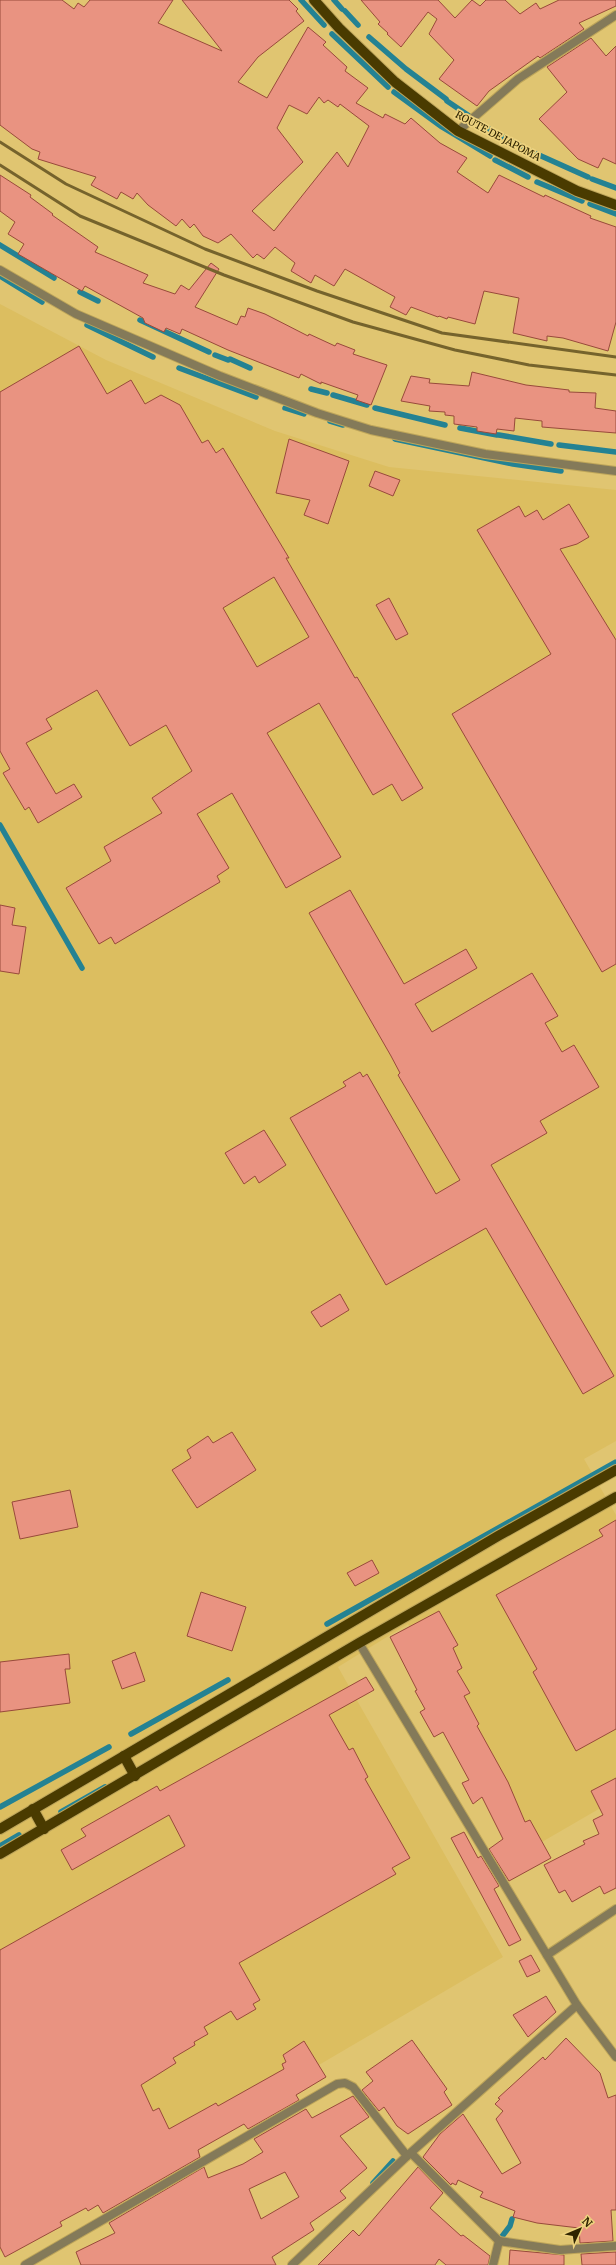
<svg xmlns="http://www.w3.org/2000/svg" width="616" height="2265" viewBox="0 0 616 2265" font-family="Merriweather,serif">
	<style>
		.built { fill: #dcbe60 }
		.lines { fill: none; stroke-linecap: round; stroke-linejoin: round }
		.stream { stroke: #248293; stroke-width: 5.5 }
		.building { fill: #e99381; stroke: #984a3b; fill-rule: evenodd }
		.street-casing { stroke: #bda55a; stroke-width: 10 }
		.primary-casing { stroke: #bda55a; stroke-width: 12 }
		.street { stroke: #847a59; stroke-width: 8 }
		.primary { stroke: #4a3b00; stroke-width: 10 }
		.rail { stroke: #75632c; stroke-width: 3 }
		.labels { text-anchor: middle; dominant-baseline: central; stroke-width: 3.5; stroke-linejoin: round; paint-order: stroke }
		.street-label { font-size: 10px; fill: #2f2400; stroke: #edd27e }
	</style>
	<rect width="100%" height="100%" fill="#e0c571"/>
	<polygon class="built" points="0,304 106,360 275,431 389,467 616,490 616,1441 584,1459 616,1515 616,1799 535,1846 408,1624 338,1667 503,1957 0,2252"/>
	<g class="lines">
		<g class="stream">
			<polyline points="301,0 324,25"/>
			<polyline points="334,0 342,9"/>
			<polyline points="345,11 358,25"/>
			<polyline points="332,34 388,87"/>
			<polyline points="369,37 406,69 446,99"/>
			<polyline points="394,92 442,127 490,156"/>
			<polyline points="447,101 487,128"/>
			<polyline points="489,129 504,137"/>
			<polyline points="506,138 521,146"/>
			<polyline points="530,151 588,177"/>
			<polyline points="495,160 528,177"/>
			<polyline points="592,179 616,188"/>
			<polyline points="537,182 582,201"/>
			<polyline points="590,204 616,214"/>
			<polyline points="0,245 54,278"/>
			<polyline points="0,276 42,302"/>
			<polyline points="80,292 98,301"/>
			<polyline points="140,320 209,352"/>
			<polyline points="87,325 153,357"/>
			<polyline points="215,355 228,360"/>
			<polyline points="230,359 250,368"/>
			<polyline points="179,368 256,397"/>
			<polyline points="311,389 327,393"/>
			<polyline points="333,395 367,405"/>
			<polyline points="285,408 304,414"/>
			<polyline points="375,408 445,425"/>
			<polyline points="330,421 343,425"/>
			<polyline points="460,428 497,435"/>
			<polyline points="499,435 551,444"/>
			<polyline points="395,439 513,464 561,471"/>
			<polyline points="559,445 616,452"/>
			<polyline points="0,825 82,968"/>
			<polyline points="327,1624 616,1462"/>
			<polyline points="131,1734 228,1680"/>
			<polyline points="0,1807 109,1747"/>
			<polyline points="61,1812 105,1787"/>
			<polyline points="0,1846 19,1835"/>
			<polyline points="373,2183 393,2161"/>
			<polyline points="500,2239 510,2226 512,2219"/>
		</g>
	</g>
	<g class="building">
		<path d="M0,0H62L74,9L78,3L84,7L90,0H173L158,23L222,51L182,0H289L298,9L296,11L304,21L258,57L238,82L267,98L308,27L326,42L323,45L347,67L345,71L368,88L356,103L383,118L385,114L405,124L411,118L440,143L467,158L457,172L488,193L499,175L544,197L545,195L591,216L590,218L616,227V322L608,351L563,338L547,336V341L513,333L519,298L484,291L475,324L448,317L447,319L439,316L438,317L411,307L406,315L390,307L395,297L345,269L334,286L315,275L311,283L291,271L295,263L275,247L264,259L257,254L253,258L231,234L218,243L203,236L194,224L190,228L182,219L176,226L148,205L137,193L133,199L121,192L117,199L91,185L96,177L38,159L40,152L32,149L0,125ZM319,97L324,103L328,100L338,107L340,104L369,126L348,167L337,152L274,231L252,211L303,162L277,128L289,105L307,114Z"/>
		<polygon points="361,0 438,0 455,18 472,0 480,6 486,0 505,0 520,14 536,3 540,9 559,0 616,0 616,6 579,23 584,29 540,58 538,56 489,91 477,106 439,79 454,60 429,34 437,19 428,12 401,47 387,34 388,33 378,24 380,22"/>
		<polygon points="591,38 606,56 616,46 616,164 603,158 598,168 578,159 539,119 567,92 547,67"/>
		<polygon points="0,175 31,195 30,197 53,214 52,215 98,247 95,252 148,275 143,283 175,294 181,285 189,290 211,263 219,269 195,307 237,325 241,316 245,317 248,308 265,314 308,336 309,334 335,346 337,343 355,350 353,354 387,365 371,405 356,400 358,395 321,382 321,384 301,374 299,378 228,350 182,329 180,334 166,328 164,332 145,323 143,318 85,286 82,291 18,254 24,244 8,234 15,222 0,211"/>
		<path d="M79,346L107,394L131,380L145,404L161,395L180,405L202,443L208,440L216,453L223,448L289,558H286L355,678L357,677L423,788L402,801L392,784L373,795L319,703L267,733L341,857L286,888L232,793L197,814L229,868L217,876L220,882L115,944L111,937L99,944L66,888L111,861L104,847L162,813L152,798L192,771L166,725L130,746L97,690L46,719L52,729L26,743L56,794L74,784L82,797L38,823L29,807L25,810L3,773L10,769L0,751V392ZM274,577L309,637L257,667L223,608Z"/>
		<polygon points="472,372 526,385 569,390 569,392 596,393 595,408 616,411 616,433 542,427 542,421 515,418 514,431 497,429 496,434 477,431 477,427 454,424 454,416 445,415 445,412 429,411 430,406 401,401 411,376 430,379 429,383 469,386"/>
		<polygon points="289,439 349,461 328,524 304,515 310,500 276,493"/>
		<polygon points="375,471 400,480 393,496 369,486"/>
		<polygon points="569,504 589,537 577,544 560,549 616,640 616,964 602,972 452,714 551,654 477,530 519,506 525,517 537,510 543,520"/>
		<polygon points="389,598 408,634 396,640 376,605"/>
		<polygon points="350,890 404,984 466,949 477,968 415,1004 432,1032 532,973 558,1016 545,1023 562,1052 574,1045 599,1087 540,1121 547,1133 491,1165 614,1376 583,1394 486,1228 386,1285 290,1118 346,1086 343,1082 360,1072 363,1077 367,1074 436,1194 460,1180 398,1075 400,1073 391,1056 309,913"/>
		<polygon points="0,905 15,908 12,925 26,927 19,974 0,971"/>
		<polygon points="264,1130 286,1165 259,1183 255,1176 244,1184 225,1153"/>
		<polygon points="340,1294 349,1310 321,1327 311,1312"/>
		<polygon points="232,1432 256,1470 197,1508 172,1470 191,1458 187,1450 208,1436 213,1443"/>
		<polygon points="70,1490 78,1527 20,1539 12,1502"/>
		<polygon points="616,1520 616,1729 576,1751 533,1672 537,1669 496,1595 603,1536 599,1530"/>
		<polygon points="372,1560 379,1573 355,1586 347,1573"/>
		<polygon points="201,1592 246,1607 232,1651 187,1636"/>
		<polygon points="439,1611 458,1645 453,1648 462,1668 457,1671 470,1693 464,1696 479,1724 477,1726 508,1782 525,1822 530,1820 551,1858 509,1881 489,1849 503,1839 482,1797 473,1804 462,1783 469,1780 443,1732 434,1737 420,1712 425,1709 415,1691 417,1690 390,1637"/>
		<polygon points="135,1652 145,1681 122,1689 112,1661"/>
		<polygon points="69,1654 70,1669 65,1669 70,1703 0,1712 0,1662"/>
		<polygon points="366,1677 374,1690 329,1715 349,1750 353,1748 368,1777 365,1779 410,1858 392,1868 396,1874 239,1963 260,2000 253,2004 256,2009 237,2020 231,2011 204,2027 208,2034 194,2042 195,2045 173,2058 176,2063 141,2085 153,2111 159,2108 169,2129 216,2103 218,2106 284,2069 282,2064 286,2062 283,2055 304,2041 326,2077 296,2095 299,2100 248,2129 244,2124 198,2150 200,2157 103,2213 98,2205 88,2211 86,2208 60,2222 62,2226 5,2257 0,2247 0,1950 185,1846 169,1815 72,1870 61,1850 86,1836 81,1829 157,1786 160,1791"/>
		<polygon points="616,1778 616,1888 604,1894 600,1886 572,1902 565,1890 559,1893 544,1865 585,1844 583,1841 599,1834 593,1820 603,1815 591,1791"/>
		<polygon points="464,1832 478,1858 481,1856 499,1886 494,1889 521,1940 509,1946 451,1838"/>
		<polygon points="531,1955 540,1971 527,1977 519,1961"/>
		<polygon points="546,1996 556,2012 528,2037 513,2015"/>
		<polygon points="566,2038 600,2073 608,2098 616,2095 616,2210 611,2210 613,2241 580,2243 579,2228 537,2223 513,2217 515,2211 480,2197 483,2192 458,2180 456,2185 452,2183 451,2185 423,2157 440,2134 463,2114 502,2174 521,2163 496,2119 503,2111 495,2104 500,2099 498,2098 543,2057 545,2060"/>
		<polygon points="412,2040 447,2089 444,2092 452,2105 408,2134 397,2126 384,2107 379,2111 362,2090 373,2081 366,2072"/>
		<path d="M353,2096L369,2117L340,2136L367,2168L340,2191L346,2198L310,2223L314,2230L272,2257L276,2265H81L76,2252L115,2233L109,2223L204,2167L208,2178L243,2164L263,2152L254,2139L306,2109L312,2118ZM285,2172L299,2197L261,2219L249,2189Z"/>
		<polygon points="418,2167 443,2193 430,2208 461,2236 463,2235 490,2256 488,2265 446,2265 439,2259 435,2265 318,2265 353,2230 359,2236"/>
		<polygon points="510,2250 564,2255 564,2265 509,2265"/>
		<polygon points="616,2252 616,2265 582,2265 581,2254"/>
	</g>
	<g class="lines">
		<g class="street-casing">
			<g id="street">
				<polyline points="458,131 518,79 616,15"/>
				<polyline points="0,270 76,314 220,376 317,413 371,430 485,454 616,471"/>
				<polyline points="359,1643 577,2005 616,2057"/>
				<polyline points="547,1955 616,1909"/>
				<polyline points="411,2153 499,2241 560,2250 616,2246"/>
				<polyline points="25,2265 337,2084 345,2083 353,2087 407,2156"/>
				<polyline points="292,2265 407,2156 577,2005"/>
				<polyline points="493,2265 499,2241"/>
			</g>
		</g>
		<g class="primary-casing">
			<g id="primary">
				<polyline points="314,0 339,28 395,82 458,131 577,191 616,205"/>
				<polyline points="124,1756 135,1776"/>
				<polyline points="33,1809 44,1829"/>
				<polyline points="0,1829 498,1536 616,1470"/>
				<polyline points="0,1854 359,1643 616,1497"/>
			</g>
		</g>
		<use href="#street" class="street"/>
		<use href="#primary" class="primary"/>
		<g class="rail">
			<polyline points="0,142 66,184 205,249 317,291 442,333 616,357"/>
			<polyline points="0,165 80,216 224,275 353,322 455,350 529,365 616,375"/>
		</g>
	</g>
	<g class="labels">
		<g class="street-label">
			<text transform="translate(498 136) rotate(28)">ROUTE DE JAPOMA</text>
		</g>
	</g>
	<g transform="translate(580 2229) rotate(46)" stroke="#edd27e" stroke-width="3" paint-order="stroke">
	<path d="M0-3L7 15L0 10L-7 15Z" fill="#2f2400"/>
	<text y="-6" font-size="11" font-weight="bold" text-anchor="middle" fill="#2f2400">N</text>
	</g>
</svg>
